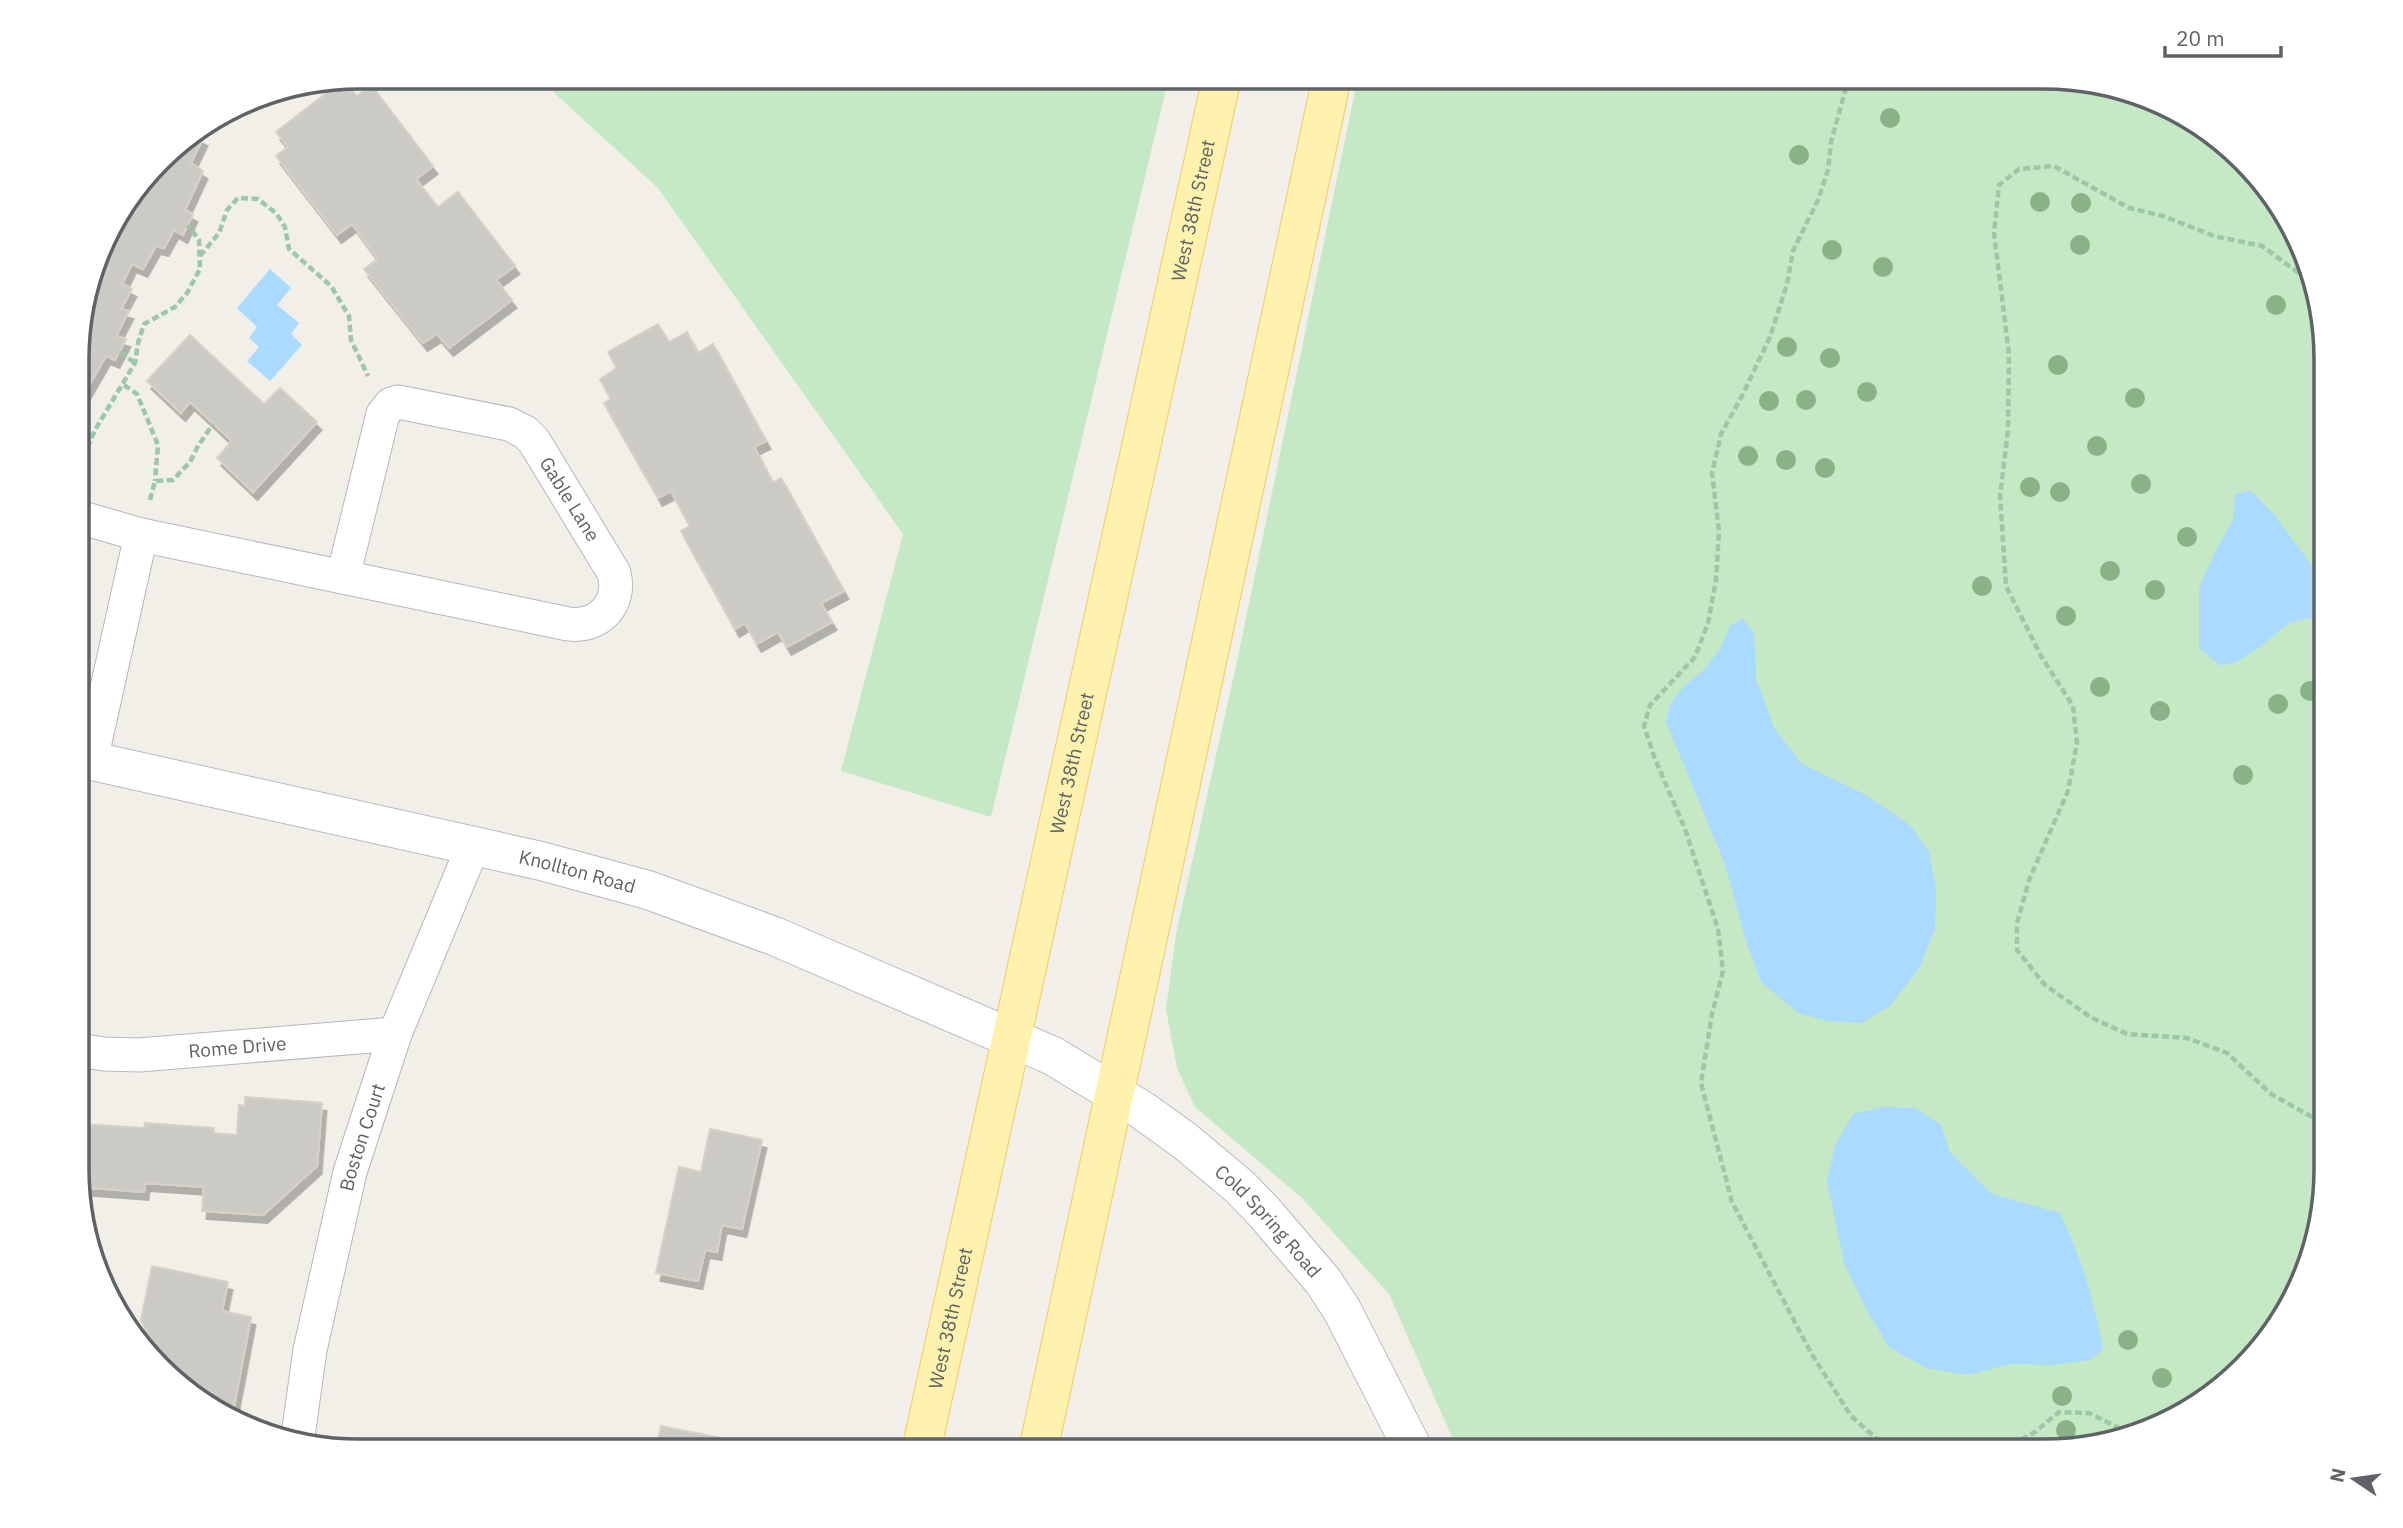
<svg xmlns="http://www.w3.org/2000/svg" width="2403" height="1528" viewBox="0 0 2403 1528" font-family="'IBM Plex Sans',sans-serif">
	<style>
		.green { fill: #c5e8c5 }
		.water { fill: #aadaff }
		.building { fill: #cccac5; stroke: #d6d1c6; stroke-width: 2; filter: url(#shadow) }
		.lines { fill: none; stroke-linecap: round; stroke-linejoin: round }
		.street-casing { stroke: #b5b8bc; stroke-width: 35 }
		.secondary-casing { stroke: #b6babf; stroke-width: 40 }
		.primary-casing { stroke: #f2c960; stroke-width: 40 }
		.path { stroke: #9cc7a9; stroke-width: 4.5; stroke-dasharray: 7 3.5; stroke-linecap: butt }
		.street { stroke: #fff; stroke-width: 33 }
		.secondary { stroke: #fff; stroke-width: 38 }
		.primary { stroke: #fff2af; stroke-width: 38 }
		.tree { fill: #89b387 }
		.labels { text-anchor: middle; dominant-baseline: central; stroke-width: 5; stroke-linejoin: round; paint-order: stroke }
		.street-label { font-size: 19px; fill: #5f6368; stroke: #fff }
		.rim { fill: none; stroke: #5f6368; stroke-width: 3.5 }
	</style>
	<defs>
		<filter id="shadow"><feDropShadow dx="4.5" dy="8" stdDeviation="0" flood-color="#0004"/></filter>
	</defs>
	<rect width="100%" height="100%" fill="#f1efe8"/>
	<g class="green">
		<polygon points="537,77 1169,77 991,817 841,771 903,534 658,188"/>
		<polygon points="1358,77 2044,77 2117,87 2200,124 2288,218 2325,341 2325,1187 2311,1259 2279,1325 2185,1413 2062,1450 1458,1451 1389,1294 1303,1199 1195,1107 1177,1068 1166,1009 1176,934 1238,657"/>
	</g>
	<g class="water">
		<polygon points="270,269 291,288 277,305 299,323 291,334 302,345 270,381 247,361 259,347 249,338 257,327 237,308"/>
		<polygon points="2250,490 2272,512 2324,582 2325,609 2315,617 2289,623 2260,647 2235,663 2219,665 2199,648 2199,588 2214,554 2233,520 2235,494"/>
		<polygon points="1742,618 1754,633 1756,678 1774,728 1802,764 1864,794 1910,825 1929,851 1936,889 1935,929 1920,967 1890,1006 1861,1023 1828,1021 1798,1013 1761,982 1746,941 1725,864 1666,722 1671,703 1684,686 1706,668 1721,647 1730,626"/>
		<path d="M1883,1107L1915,1108L1941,1125L1950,1152L1992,1194L2060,1213C2082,1260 2094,1299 2103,1350L2090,1360L2054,1365L2009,1364L1969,1375L1926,1368L1890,1348L1867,1311L1844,1263L1827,1181L1835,1146L1853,1114Z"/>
	</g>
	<g class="building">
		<polygon points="342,81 357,96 371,85 433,166 416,179 438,207 458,192 515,266 496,280 512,300 449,348 437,334 423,343 364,269 378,259 352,224 337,235 276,156 288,147 276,132"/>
		<polygon points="194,134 203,138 191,163 203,171 185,210 193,214 183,235 174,230 164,248 156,246 143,269 132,264 122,284 132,289 121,309 129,311 116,336 126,339 115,360 106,356 84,394 79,392 79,323 106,234 173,147"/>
		<polygon points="658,324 669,342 687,332 698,353 713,344 766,441 754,447 773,483 781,478 844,591 821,603 832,622 787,647 778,632 757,644 745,623 735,629 681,531 690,526 671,491 658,498 604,403 611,399 600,379 617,368 608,352"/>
		<polygon points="190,335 264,404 280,388 317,422 253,492 217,458 232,441 190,402 181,413 147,381"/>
		<polygon points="245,1097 322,1103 317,1166 263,1215 202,1211 204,1187 145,1183 144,1192 79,1187 79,1124 144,1128 145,1123 214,1128 214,1133 237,1135 239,1105 245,1106"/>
		<polygon points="710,1129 762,1140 742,1229 722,1225 717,1252 705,1250 698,1281 656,1273 679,1167 701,1172"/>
		<polygon points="152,1266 228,1282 222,1311 251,1317 232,1417 203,1404 163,1362 141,1320"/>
		<polygon points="661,1426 726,1439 723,1451 656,1451"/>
	</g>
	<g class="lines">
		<g class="street-casing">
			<g id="street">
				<path d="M398,402L509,424L525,432L534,441L614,573C622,604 599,628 568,624L343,577L383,414L391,404Z"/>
				<polyline points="79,517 141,535 343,577"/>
				<polyline points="91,760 141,535"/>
				<path id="s1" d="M79,1050L104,1054L139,1055L395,1034"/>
				<path id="s2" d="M297,1443L310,1350L350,1172L395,1034L473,846"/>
			</g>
		</g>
		<g class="secondary-casing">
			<g id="secondary">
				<path id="s3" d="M79,758L541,861L648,890L774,936L1053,1056L1142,1110L1185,1141L1240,1187L1264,1212L1323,1281L1342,1310L1414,1451"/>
			</g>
		</g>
		<g class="primary-casing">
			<g id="primary">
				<path id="s4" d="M921,1451L1222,77"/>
				<polyline points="1038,1451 1332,77"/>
			</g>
		</g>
		<g class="path">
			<polyline points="1849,77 1831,142 1828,170 1818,200 1793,251 1787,284 1770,337 1743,394 1721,434 1712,473 1719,531 1716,580 1708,623 1695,657 1650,705 1644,726 1655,759 1685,829 1718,929 1723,971 1712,1014 1701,1083 1732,1202 1811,1353 1851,1416 1889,1450"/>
			<polyline points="200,256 219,233 227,210 238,198 258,199 276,213 285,227 289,249 331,286 349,316 351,340 368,376"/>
			<polyline points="2307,279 2262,246 2214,236 2163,216 2129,208 2054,166 2019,169 1999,185 1994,233 2009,354 2008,430 2000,496 2006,586 2041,656 2073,706 2077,743 2068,791 2029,880 2017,923 2017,950 2045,985 2092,1018 2127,1034 2187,1038 2227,1053 2271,1094 2312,1117 2325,1122"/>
			<polyline points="120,352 135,363"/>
			<polyline points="124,385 137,394 158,445 155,481"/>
			<polyline points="79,467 95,430 135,363 138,343 144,324 175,307 187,293 200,269 199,240 188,225"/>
			<polyline points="150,500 155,481 173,480 190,462 198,446 213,424"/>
			<polyline points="2003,1450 2035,1432 2059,1412 2089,1413 2125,1431"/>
		</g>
		<use href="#street" class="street"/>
		<use href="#secondary" class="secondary"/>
		<use href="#primary" class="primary"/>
	</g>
	<g class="tree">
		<circle cx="1890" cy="118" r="10"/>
		<circle cx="1799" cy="155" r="10"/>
		<circle cx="2040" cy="202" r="10"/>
		<circle cx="2081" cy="203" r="10"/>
		<circle cx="2080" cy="245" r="10"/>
		<circle cx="1832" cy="250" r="10"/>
		<circle cx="1883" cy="267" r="10"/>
		<circle cx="2276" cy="305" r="10"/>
		<circle cx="1787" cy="347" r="10"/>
		<circle cx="1830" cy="358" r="10"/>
		<circle cx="2058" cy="365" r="10"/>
		<circle cx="1867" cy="392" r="10"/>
		<circle cx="2135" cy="398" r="10"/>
		<circle cx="1806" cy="400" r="10"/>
		<circle cx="1769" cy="401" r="10"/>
		<circle cx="2097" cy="446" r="10"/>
		<circle cx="1748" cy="456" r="10"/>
		<circle cx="1786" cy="460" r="10"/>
		<circle cx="1825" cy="468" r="10"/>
		<circle cx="2141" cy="484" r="10"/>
		<circle cx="2030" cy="487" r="10"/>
		<circle cx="2060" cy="492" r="10"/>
		<circle cx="2187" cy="537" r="10"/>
		<circle cx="2110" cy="571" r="10"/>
		<circle cx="1982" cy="586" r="10"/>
		<circle cx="2155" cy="590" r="10"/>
		<circle cx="2066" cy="616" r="10"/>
		<circle cx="2100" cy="687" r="10"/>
		<circle cx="2310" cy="691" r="10"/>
		<circle cx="2278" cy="704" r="10"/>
		<circle cx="2160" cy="711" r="10"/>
		<circle cx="2243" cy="775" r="10"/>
		<circle cx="2128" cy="1340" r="10"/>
		<circle cx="2162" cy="1378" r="10"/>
		<circle cx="2062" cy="1396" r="10"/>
		<circle cx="2066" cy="1430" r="10"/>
	</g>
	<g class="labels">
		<g class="street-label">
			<text stroke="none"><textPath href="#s4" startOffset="1270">West 38th Street</textPath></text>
			<text transform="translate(570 499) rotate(58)">Gable Lane</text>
			<text stroke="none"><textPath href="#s4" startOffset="704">West 38th Street</textPath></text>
			<text stroke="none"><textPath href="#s3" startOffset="511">Knollton Road</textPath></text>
			<text stroke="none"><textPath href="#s1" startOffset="159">Rome Drive</textPath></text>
			<text stroke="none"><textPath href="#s2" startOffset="313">Boston Court</textPath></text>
			<text stroke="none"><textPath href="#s3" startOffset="1295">Cold Spring Road</textPath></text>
			<text stroke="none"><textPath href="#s4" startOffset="136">West 38th Street</textPath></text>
		</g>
	</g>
	<path d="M0 0H2403V1528H0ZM359 89H2044A270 270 0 0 1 2314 359V1169A270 270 0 0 1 2044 1439H359A270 270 0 0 1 89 1169V359A270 270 0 0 1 359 89Z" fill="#fff" fill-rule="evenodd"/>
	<path class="rim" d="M359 89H2044A270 270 0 0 1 2314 359V1169A270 270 0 0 1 2044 1439H359A270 270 0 0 1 89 1169V359A270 270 0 0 1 359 89Z"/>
	<g transform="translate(2354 1479) rotate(283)" stroke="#ffffff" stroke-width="5" paint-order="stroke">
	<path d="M0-5L12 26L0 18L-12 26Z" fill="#5f6368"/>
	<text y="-10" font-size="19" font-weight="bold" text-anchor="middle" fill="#5f6368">N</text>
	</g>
	<path d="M2165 46v10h116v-10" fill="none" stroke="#5f6368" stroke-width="3.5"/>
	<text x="2176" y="46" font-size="21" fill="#5f6368" stroke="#ffffff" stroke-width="5" paint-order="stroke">20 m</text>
</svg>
